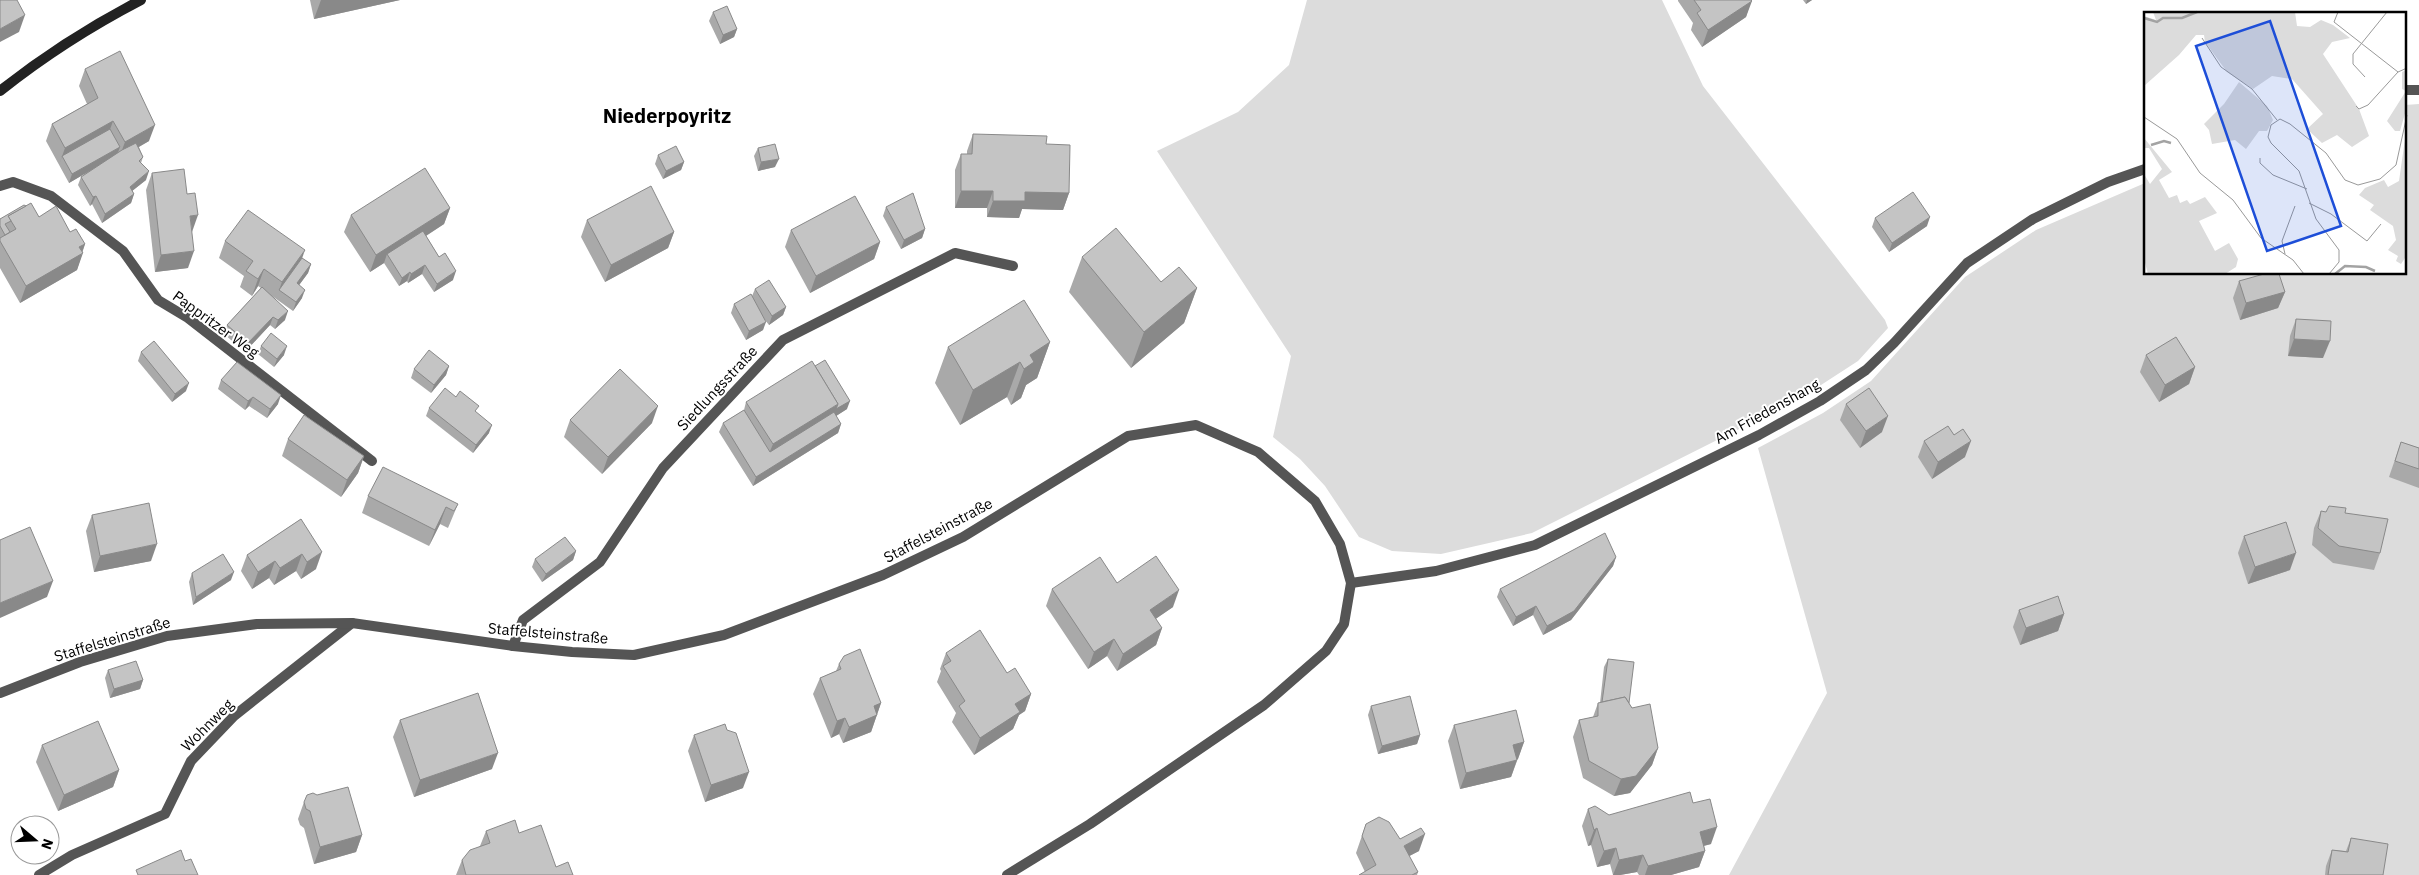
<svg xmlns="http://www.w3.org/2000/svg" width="2419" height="875" viewBox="0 0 2419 875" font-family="'IBM Plex Sans',sans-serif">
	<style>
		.green { fill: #dcdcdc }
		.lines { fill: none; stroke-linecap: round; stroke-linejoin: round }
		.minor { stroke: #555; stroke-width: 10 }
		.tertiary { stroke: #555; stroke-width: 10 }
		.secondary { stroke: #222; stroke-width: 10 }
		.wall { fill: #a9a9a9 }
		.shaded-wall { fill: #898989 }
		.building { fill: #c4c4c4; stroke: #898989 }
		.labels { text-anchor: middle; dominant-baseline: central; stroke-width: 4; stroke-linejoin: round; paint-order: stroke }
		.street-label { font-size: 15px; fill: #000; stroke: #fff }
		.district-label { font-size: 20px; font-weight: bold; fill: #000; stroke: #fff }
		.inset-river { fill: none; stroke: #a3a3a3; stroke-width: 2.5 }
		.inset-road { fill: none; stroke: #999; stroke-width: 1 }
		.view { fill: #1d4ed8; fill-opacity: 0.15; stroke: #1d4ed8; stroke-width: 2.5 }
		.inset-edge { fill: none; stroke: #000; stroke-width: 2.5 }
	</style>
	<rect width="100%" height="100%" fill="#fff"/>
	<g class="green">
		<polygon points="1307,0 1662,0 1703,86 1885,320 1888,328 1858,361 1821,385 1753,422 1532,533 1441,554 1392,551 1359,537 1325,486 1300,459 1273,437 1291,356 1157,151 1238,112 1289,65"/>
		<polygon points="2419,104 2419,875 1729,875 1827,693 1758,448 1823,413 1871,381 1965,277 2036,230 2145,183 2145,274 2405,274 2405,105"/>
	</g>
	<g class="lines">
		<g class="minor">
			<polyline points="2405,90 2419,90"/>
			<polyline points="0,186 13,182 51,196 123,251 158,300 188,318 372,461"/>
			<polyline points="1351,583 1436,571 1535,545 1759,435 1820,401 1866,370 1894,343 1967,263 2033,219 2108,182 2145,169"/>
			<polyline points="513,646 523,620 600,562 663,468 783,340 955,253 1013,266"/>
			<polyline points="39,875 72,855 165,814 191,761 234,716 352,623"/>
		</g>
		<polyline class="tertiary" points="0,693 80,662 167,636 257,624 352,623 513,646 572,652 634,655 724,635 883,575 963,537 1128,436 1196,425 1258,452 1315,501 1340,544 1351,583 1344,624 1326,651 1264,705 1090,824 1007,875"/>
		<path class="secondary" d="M0,91C44,56 91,26 141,0"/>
	</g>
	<g class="wall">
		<polygon points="310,0 400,0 314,19"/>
		<polygon points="1678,0 1751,0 1746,17 1702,47 1691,30 1693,23 1678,1"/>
		<polygon points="1803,0 1812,0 1806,4"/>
		<polygon points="713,12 737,29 734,37 720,44 709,21"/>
		<polygon points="85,69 149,141 139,147 143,157 141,163 146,180 132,191 134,194 131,203 102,223 92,204 90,206 78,185 81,177 86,173 69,183 46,141 52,124 87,104 79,86"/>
		<polygon points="973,134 1046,144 1069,193 1063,210 1022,209 1019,218 987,217 987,208 955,208 955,170 961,154 967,154 967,151"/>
		<polygon points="758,148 775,167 758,171 754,156"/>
		<polygon points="658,155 684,162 681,170 663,179 655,164"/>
		<polygon points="152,173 188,268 155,272 146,190"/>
		<polygon points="26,206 39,217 70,232 85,244 77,270 20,303 0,268 0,219"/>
		<polygon points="886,207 925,229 922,238 901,249 883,216"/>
		<polygon points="450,208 444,224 426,236 453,280 434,292 422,274 408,283 407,281 399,286 384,263 370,272 344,232 351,215"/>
		<polygon points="1875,218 1927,226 1889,252 1872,227"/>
		<polygon points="587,220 674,232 668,248 605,282 581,237"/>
		<polygon points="791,230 880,242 874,259 810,293 785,247"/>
		<polygon points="225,241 302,258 311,264 308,273 299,285 302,298 293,311 272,296 285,320 275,329 270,325 245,352 224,334 227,325 261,288 258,286 252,296 240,287 244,276 219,258"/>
		<polygon points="1082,257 1161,282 1197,288 1184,323 1131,368 1069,292"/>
		<polygon points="2239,281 2285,292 2278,308 2240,320 2233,298"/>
		<polygon points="755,289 786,307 783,315 769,325 765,320 763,330 746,340 731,313 734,304 752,296"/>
		<polygon points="2296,319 2323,358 2288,356 2290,336"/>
		<polygon points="1050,342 1037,378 1026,385 1021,398 1011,405 1007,397 960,425 935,383 948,347"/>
		<polygon points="261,346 284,355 274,367 258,354"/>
		<polygon points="141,352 186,391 172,402 138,361"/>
		<polygon points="2146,355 2195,367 2189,384 2159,402 2140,372"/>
		<polygon points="449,366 446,375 431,393 411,378 414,369"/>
		<polygon points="221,380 278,404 267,418 249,406 245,410 218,389"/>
		<polygon points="746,402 847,409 836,416 841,424 838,433 753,486 719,432 723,423 744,410"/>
		<polygon points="1846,404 1882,432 1860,448 1840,420"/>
		<polygon points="429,408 476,412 489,433 473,453 426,416"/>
		<polygon points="570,420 652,423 602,474 564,437"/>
		<polygon points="1954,435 1965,457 1932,479 1918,457 1924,441"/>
		<polygon points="288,439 364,456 358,473 341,497 282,456"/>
		<polygon points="2401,442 2419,448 2419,488 2389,477"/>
		<polygon points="368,496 458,504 448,528 440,524 429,546 362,513"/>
		<polygon points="2321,511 2380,553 2374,570 2333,563 2312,545 2314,528"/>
		<polygon points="92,515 151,561 94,572 86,531"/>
		<polygon points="301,519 316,569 301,579 296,571 274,585 269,578 252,589 241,571 247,555"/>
		<polygon points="2244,536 2290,570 2248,584 2238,553"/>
		<polygon points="576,551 573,560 542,582 532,567 535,559"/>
		<polygon points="1616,557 1613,566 1571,620 1543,635 1533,615 1513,626 1497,597 1500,589"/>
		<polygon points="192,573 231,580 193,605 189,582"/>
		<polygon points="1117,583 1173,607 1155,619 1162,628 1156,645 1117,671 1107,656 1088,669 1046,606 1052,589"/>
		<polygon points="2019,610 2064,614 2058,631 2020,645 2013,627"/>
		<polygon points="946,653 1007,673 1031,694 1025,711 1019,715 1013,729 974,755 952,722 956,713 937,682 941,671 940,669"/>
		<polygon points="1608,659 1629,703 1658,748 1652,765 1630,793 1614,796 1583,778 1573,737 1579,720 1593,717 1598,703 1600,703 1604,667"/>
		<polygon points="839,664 881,703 871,732 843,743 839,734 831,738 813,694 820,678 836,671"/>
		<polygon points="108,670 143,680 140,689 110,698 105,678"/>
		<polygon points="1371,706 1420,735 1417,744 1378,754 1368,715"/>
		<polygon points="400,720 492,769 414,797 393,737"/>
		<polygon points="1454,725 1524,742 1511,777 1460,789 1448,741"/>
		<polygon points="727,730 743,788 705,802 688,751 694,735"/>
		<polygon points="42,745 119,770 113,787 58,811 36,762"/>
		<polygon points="304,802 362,835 356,852 314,864 304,828 300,825 298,819"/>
		<polygon points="1693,803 1711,844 1704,846 1705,851 1699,867 1671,875 1639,875 1637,872 1620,875 1613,875 1610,864 1597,867 1591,845 1588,846 1582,826 1588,809 1609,815"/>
		<polygon points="1366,824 1400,839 1419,851 1409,856 1418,872 1417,875 1359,875 1365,872 1356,853"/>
		<polygon points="486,831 519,833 556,867 573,875 456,875 462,860 480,846"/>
		<polygon points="2351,838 2383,875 2325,875 2326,866 2332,850 2346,851"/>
	</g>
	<g class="shaded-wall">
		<polygon points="321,0 400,0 314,19"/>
		<polygon points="1807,0 1812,0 1806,4"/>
		<polygon points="1752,1 1746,17 1702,47 1708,30"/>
		<polygon points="25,15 19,32 0,42 0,29"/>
		<polygon points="737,29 734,37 720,44 723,35"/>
		<polygon points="113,121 107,138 62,156 59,165 65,148"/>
		<polygon points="155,125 149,141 119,158 125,142"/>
		<polygon points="120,147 117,155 69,183 72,174"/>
		<polygon points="779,159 775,167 758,171 761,162"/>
		<polygon points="684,162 681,170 663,179 666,171"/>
		<polygon points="149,171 146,180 127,195 130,187"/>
		<polygon points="961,191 993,191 987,208 955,208"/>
		<polygon points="1025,192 1069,193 1063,210 1022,209 1019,218 987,217 993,201"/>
		<polygon points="134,194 131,203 102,223 105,214"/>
		<polygon points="96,196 92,204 90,206 93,197"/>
		<polygon points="450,208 444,224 390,259 387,254 384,263 370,272 376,255"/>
		<polygon points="198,215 192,232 190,216"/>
		<polygon points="1930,217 1927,226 1889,252 1892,243"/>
		<polygon points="925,229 922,238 901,249 904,240"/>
		<polygon points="674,232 668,248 605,282 611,265"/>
		<polygon points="880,242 874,259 810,293 816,276"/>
		<polygon points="85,244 81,255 83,253 77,270 20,303 26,286 79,247"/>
		<polygon points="305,250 299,267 279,290 282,282"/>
		<polygon points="194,251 188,268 155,272 161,255"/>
		<polygon points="311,264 308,273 294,292 297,283"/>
		<polygon points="425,265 422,274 408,283 411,274"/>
		<polygon points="264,269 258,286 252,296 258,279"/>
		<polygon points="456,271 453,280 434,292 437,284"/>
		<polygon points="410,272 407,281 399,286 402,278"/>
		<polygon points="1197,288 1184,323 1131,368 1144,332"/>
		<polygon points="305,290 302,298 293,311 296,302"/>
		<polygon points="2285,292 2278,308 2240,320 2246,303"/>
		<polygon points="786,307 783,315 769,325 772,316"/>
		<polygon points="288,311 285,320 275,329 278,320"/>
		<polygon points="273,317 270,325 245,352 248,343"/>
		<polygon points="766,322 763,330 746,340 749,331"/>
		<polygon points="2294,339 2330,341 2323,358 2288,356"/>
		<polygon points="1050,342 1037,378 1026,385 1021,398 1011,405 1024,369 1030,355"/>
		<polygon points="287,346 284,355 274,367 277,359"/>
		<polygon points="1020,362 1007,397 960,425 973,390"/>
		<polygon points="449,366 446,375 431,393 434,385"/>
		<polygon points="2195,367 2189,384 2159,402 2165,385"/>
		<polygon points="189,383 186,391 172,402 175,394"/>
		<polygon points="281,395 278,404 267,418 270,409"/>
		<polygon points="253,397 249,406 245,410 248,401"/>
		<polygon points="850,401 847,409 766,461 773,444 838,404"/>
		<polygon points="658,406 652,423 602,474 608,457"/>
		<polygon points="1888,416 1882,432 1860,448 1866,431"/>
		<polygon points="841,424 838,433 753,486 756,477"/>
		<polygon points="492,425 489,433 473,453 476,445"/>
		<polygon points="1971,441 1965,457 1932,479 1938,462"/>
		<polygon points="364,456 358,473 341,497 347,480"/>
		<polygon points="446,507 440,524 429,546 435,530"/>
		<polygon points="157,544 151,561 94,572 100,556"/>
		<polygon points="576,551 573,560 542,582 546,574"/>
		<polygon points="322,552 316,569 301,579 307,562"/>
		<polygon points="2296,553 2290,570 2248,584 2255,567"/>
		<polygon points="302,554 296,571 274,585 280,568"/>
		<polygon points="1616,557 1613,566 1571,620 1543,635 1547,626"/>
		<polygon points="275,561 269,578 252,589 258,572"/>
		<polygon points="234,572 231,580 193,605 196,597"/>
		<polygon points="53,581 47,597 0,618 0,603"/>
		<polygon points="1179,590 1173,607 1144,627 1150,610"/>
		<polygon points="1536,606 1533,615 1513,626 1516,617"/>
		<polygon points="2064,614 2058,631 2020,645 2026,628"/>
		<polygon points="1162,628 1156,645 1117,671 1123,654"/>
		<polygon points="1114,639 1107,656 1088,669 1094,652"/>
		<polygon points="143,680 140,689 110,698 114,689"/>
		<polygon points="1031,694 1025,711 1019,715 1013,729 974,755 980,738 1015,704"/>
		<polygon points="881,703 871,732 843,743 849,727 874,706"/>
		<polygon points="845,718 839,734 831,738 837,721"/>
		<polygon points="1420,735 1417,744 1378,754 1382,746"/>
		<polygon points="1524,742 1518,759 1507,761 1513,745"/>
		<polygon points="1658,748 1652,765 1630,793 1614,796 1621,779"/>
		<polygon points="498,753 492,769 414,797 420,780"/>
		<polygon points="1517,760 1511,777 1460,789 1466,773"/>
		<polygon points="119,770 113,787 58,811 64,795"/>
		<polygon points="749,772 743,788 705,802 711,785"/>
		<polygon points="1717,827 1711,844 1694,848 1700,832"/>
		<polygon points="1597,828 1591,845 1588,846 1594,830"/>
		<polygon points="1425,834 1419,851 1398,862 1404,846"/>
		<polygon points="362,835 356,852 314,864 320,847"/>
		<polygon points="1616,848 1610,864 1597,867 1604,851"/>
		<polygon points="1705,851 1699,867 1671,875 1645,875 1648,866"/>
		<polygon points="1643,855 1637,872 1620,875 1613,875 1619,860"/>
	</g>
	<g class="building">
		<polygon points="0,0 17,0 25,15 0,29"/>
		<polygon points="1694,0 1751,0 1752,1 1708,30 1697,13 1701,10"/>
		<polygon points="727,6 737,29 723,35 713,12"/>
		<polygon points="120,51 155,125 125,142 113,121 65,148 52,124 98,98 85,69"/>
		<polygon points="110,129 120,147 72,174 62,156"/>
		<polygon points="973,134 1047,136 1046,144 1070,145 1069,193 1025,192 1025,201 993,201 993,191 961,191 961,154 972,154"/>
		<polygon points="136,143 143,157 139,161 149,171 130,187 134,194 105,214 96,196 93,197 81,177 122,150"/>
		<polygon points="775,144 779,159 761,162 758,148"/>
		<polygon points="676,146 684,162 666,171 658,155"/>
		<polygon points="425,168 450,208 376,255 351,215"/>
		<polygon points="184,169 187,194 195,193 198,215 190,216 194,251 161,255 152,173"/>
		<polygon points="651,186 674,232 611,265 587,220"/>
		<polygon points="1913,192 1930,217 1892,243 1875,218"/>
		<polygon points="913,193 925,229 904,240 886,207"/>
		<polygon points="855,196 880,242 816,276 791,230"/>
		<polygon points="31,203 39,217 56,206 70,232 76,229 85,244 79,247 83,253 26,286 0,241 0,238 16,229 8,216"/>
		<polygon points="24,205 26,206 8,216 11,221 5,224 10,232 5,235 0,226 0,219"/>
		<polygon points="248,210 305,250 282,282 264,269 258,279 246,271 253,261 225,241"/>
		<polygon points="1116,228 1161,282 1179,267 1197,288 1144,332 1082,257"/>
		<polygon points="423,231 439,257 445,253 456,271 437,284 425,265 411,274 410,272 402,278 387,254"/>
		<polygon points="302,258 311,264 297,283 305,290 296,302 279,290"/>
		<polygon points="2264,274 2279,274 2285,292 2246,303 2239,281"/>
		<polygon points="769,280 786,307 772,316 755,289"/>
		<polygon points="262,287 288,311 278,320 273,317 248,343 227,325"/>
		<polygon points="751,294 766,322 749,331 734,304"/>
		<polygon points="1024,300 1050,342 1030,355 1034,362 1024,369 1020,362 973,390 948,347"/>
		<polygon points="2296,319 2331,321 2330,341 2294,339"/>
		<polygon points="271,333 287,346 277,359 261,346"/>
		<polygon points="2176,337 2195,367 2165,385 2146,355"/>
		<polygon points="154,341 189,383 175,394 141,352"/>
		<polygon points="429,350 449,366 434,385 414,369"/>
		<polygon points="825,360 850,401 836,409 838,404 815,366"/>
		<polygon points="812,361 838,404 773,444 746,402"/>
		<polygon points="237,362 281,395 270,409 253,397 248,401 221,380"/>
		<polygon points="620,369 658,406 608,457 570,420"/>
		<polygon points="445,388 456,397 460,391 479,406 475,411 492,425 476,445 429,408"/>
		<polygon points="1869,388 1888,416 1866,431 1846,404"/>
		<polygon points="744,410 770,452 834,412 841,424 756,477 723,423"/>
		<polygon points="304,415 364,456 347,480 288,439"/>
		<polygon points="1948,426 1954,435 1963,429 1971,441 1938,462 1924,441"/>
		<polygon points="2401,442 2419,448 2419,469 2395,461"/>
		<polygon points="383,467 458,504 454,511 446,507 435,530 368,496"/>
		<polygon points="149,503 157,544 100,556 92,515"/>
		<polygon points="2329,506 2346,508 2345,513 2388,519 2380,553 2339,546 2318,528 2321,511 2326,512"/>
		<polygon points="301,519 322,552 307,562 302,554 280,568 275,561 258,572 247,555"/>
		<polygon points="2286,522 2296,553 2255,567 2244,536"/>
		<polygon points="30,527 53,581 0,603 0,540"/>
		<polygon points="1605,533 1616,557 1574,611 1547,626 1536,606 1516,617 1500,589"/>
		<polygon points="565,537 576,551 546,574 535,559"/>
		<polygon points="223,554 234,572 196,597 192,573"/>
		<polygon points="1156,556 1179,590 1150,610 1162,628 1123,654 1114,639 1094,652 1052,589 1100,557 1117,583"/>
		<polygon points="2058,596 2064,614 2026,628 2019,610"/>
		<polygon points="980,630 1007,673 1015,668 1031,694 1015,704 1020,712 980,738 959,706 965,701 943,666 951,661 946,653"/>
		<polygon points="860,649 881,703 874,706 877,715 849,727 845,718 837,721 820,678 841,669 839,664 844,656"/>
		<polygon points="1608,659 1634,662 1629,703 1625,697 1602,702"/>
		<polygon points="136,661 143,680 114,689 108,670"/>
		<polygon points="478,693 498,753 420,780 400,720"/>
		<polygon points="1410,696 1420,735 1382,746 1371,706"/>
		<polygon points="1625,697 1632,708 1650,704 1658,748 1636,776 1621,779 1589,761 1579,720 1598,716 1598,703"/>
		<polygon points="1516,710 1524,742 1513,745 1517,760 1466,773 1454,725"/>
		<polygon points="98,721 119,770 64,795 42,745"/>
		<polygon points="725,724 727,730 736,733 749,772 711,785 694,735"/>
		<polygon points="348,787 362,835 320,847 310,811 306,809 304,802 307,795 313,793 317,795"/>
		<polygon points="1690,792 1693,803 1710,799 1717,827 1700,832 1705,851 1648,866 1643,855 1619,860 1616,848 1604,851 1597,828 1594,830 1588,809 1595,806 1609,815"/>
		<polygon points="1379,817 1389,822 1400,839 1421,828 1425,834 1404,846 1418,872 1412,875 1359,875 1376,865 1362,836 1366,824"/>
		<polygon points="515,820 519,833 541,825 556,867 568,862 573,875 466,875 462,860 470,850 490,843 486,831"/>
		<polygon points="2351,838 2388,844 2383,875 2328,875 2332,850 2348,852"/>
		<polygon points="181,850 185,861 191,859 198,875 138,875 136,870"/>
	</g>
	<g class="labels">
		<g class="street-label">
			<text transform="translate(216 324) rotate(36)">Pappritzer Weg</text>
			<text transform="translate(717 388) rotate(-47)">Siedlungsstraße</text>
			<text transform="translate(1767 411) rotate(-29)">Am Friedenshang</text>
			<text transform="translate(938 530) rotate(-28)">Staffelsteinstraße</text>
			<text transform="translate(548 633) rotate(5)">Staffelsteinstraße</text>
			<text transform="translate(112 639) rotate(-17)">Staffelsteinstraße</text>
			<text transform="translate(207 725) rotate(-45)">Wohnweg</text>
		</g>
		<g class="district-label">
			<text x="667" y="115">Niederpoyritz</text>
		</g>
	</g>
	<g transform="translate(2144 12)">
		<rect width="262" height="262" fill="#fff"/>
		<path d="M9,0H151L153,14L166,15L177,8L189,13L206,26L188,30L179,42L215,97L225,124L208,135L193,123L178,131L163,117L179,102L148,67L128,64L109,77L83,60L61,30L60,23H52L35,43L0,74V4L12,8ZM262,58V98L256,119H251L243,109L262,79L258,77V60ZM95,70L123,94L129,108L123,119H115L102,137L91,128L68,132L65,118L60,112L80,92ZM262,120L263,243L257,252L252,249L254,244L244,238L252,228L249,214L226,198L230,193L215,183L221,176L240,168L244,175L255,169ZM0,126L28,160L15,168L25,186L33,183L36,191L43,188L46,192L61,185L73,201L55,209L71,239L85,231L94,247L92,255L81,262H4L0,247V162L6,172L18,157L5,136H0Z" fill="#dcdcdc"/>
		<path class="inset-river" d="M0,6L13,10L19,6H38L53,0M7,133L20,129L27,131M191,262L201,254L222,255L231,259"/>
		<path class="inset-road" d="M194,0L190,10L254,60L263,56M58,26L77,55L108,77L133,108M221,65L209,52V42L243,0M212,94L215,97L224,93L254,60M0,105L33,127L56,161L89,188L117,226L149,248L160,262M116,146V151L129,163L163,177M165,191L187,202L223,229L237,212M141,242L138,229L151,194M185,262L195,250V238L172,207L155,159L127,131L124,125L127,113L136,107L146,112L182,141L201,168L214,173L236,167L252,153L263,103"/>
		<path class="view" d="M126,9L197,214L123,239L52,34Z"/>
		<rect width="262" height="262" class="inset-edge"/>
	</g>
	<g transform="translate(35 840) rotate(109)"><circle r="24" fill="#ffffff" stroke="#999999"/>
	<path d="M0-4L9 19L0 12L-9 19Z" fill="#000000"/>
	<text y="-8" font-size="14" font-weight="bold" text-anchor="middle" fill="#000000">N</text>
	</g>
</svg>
